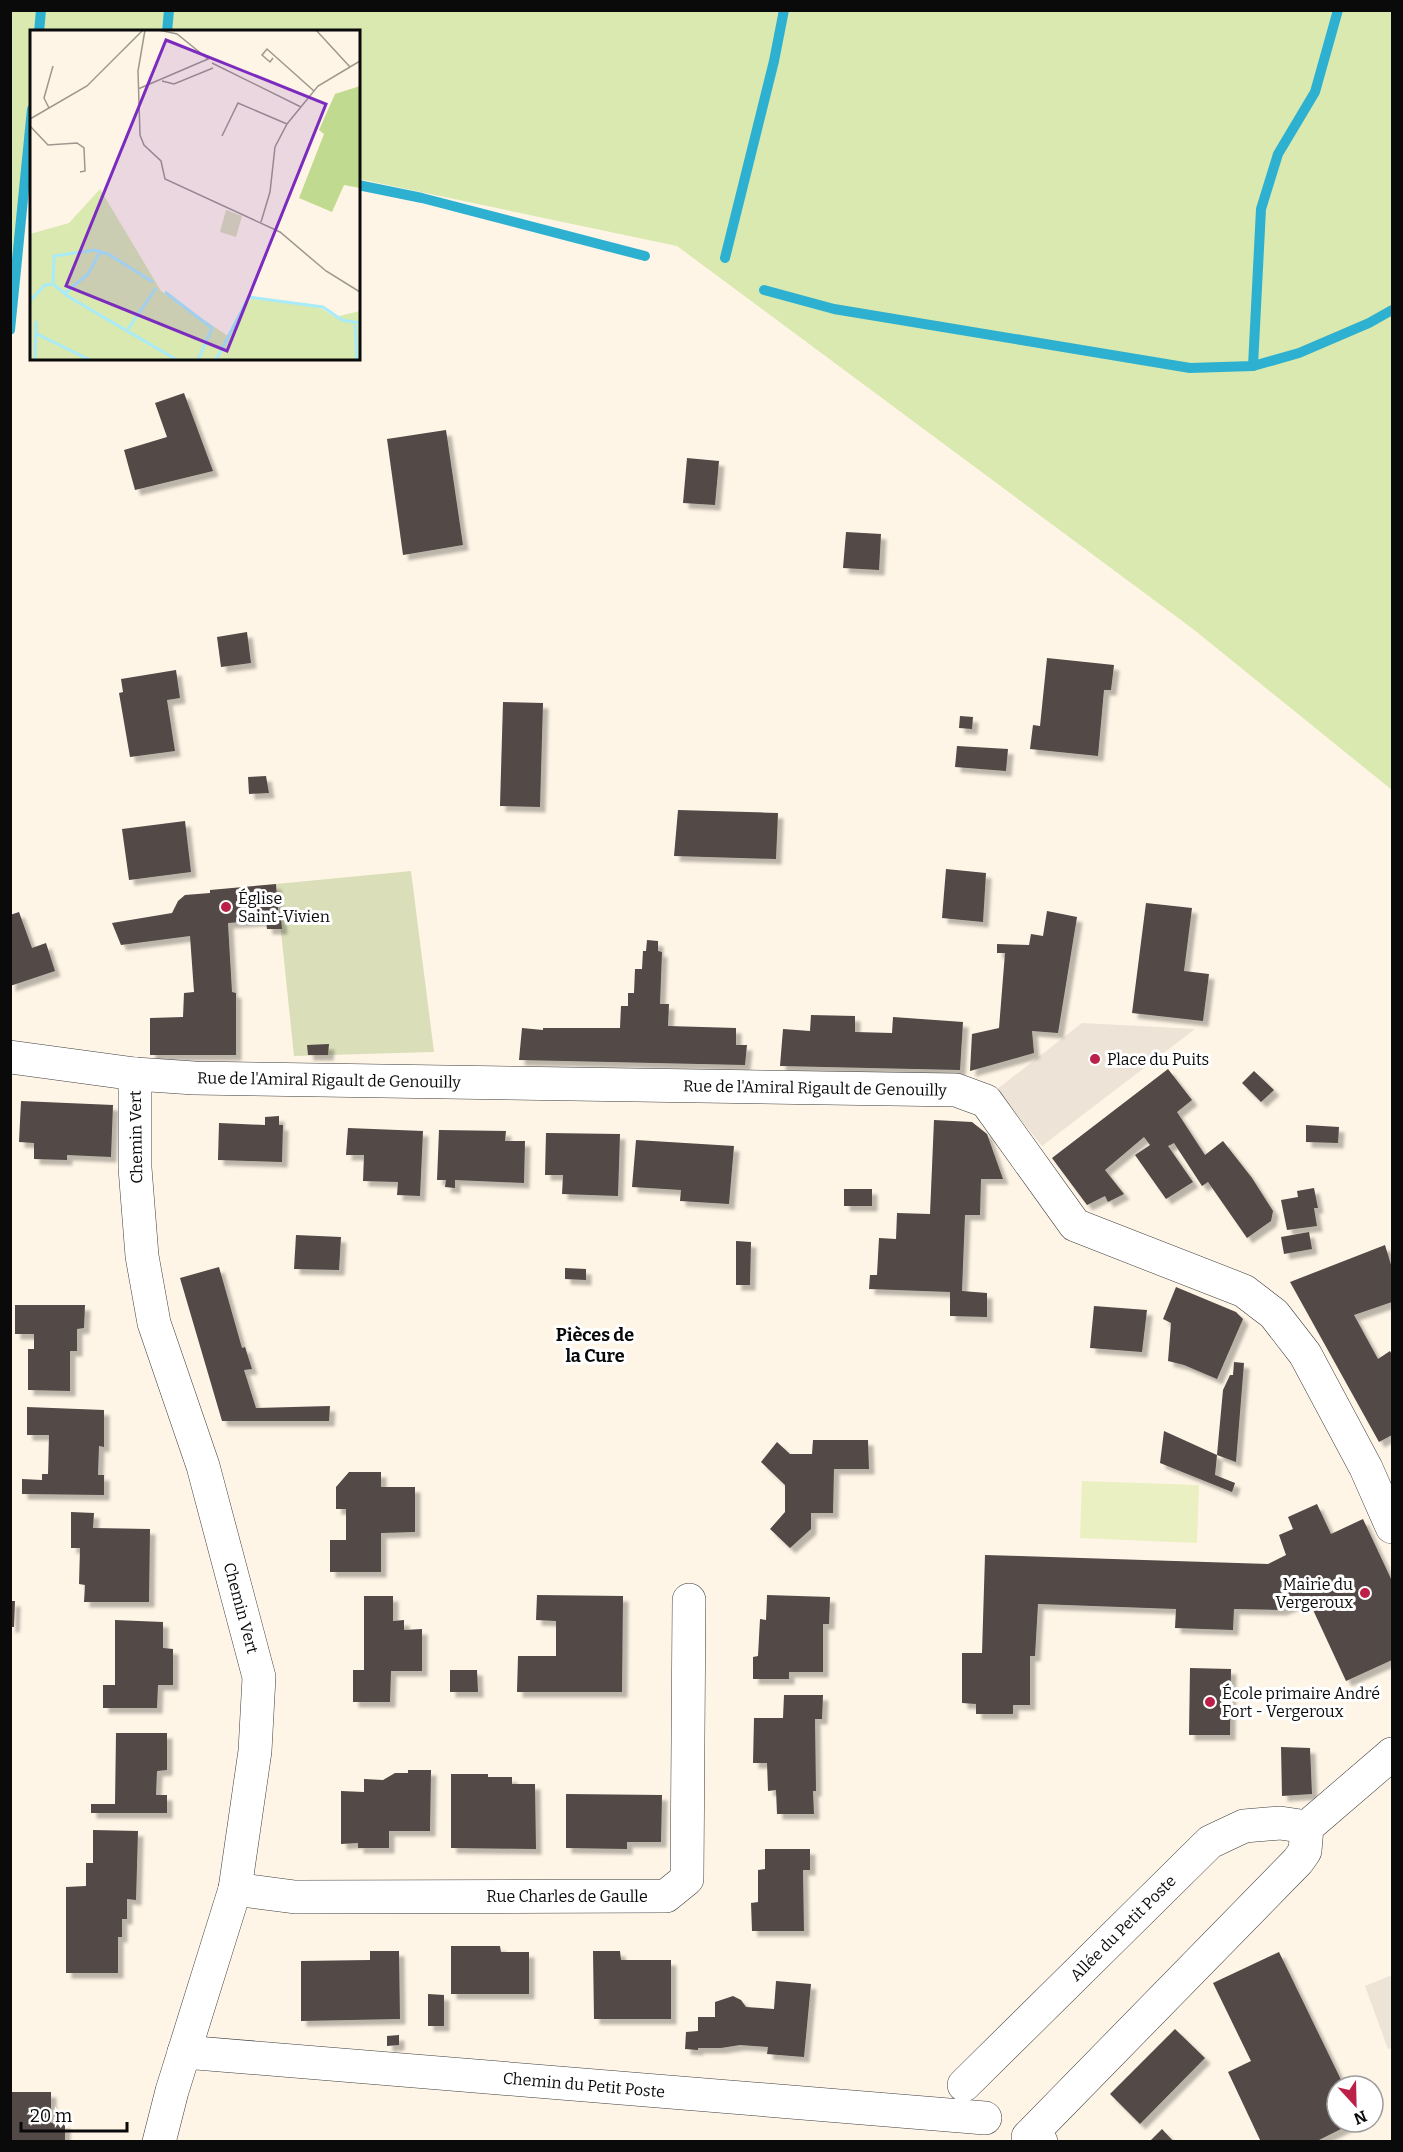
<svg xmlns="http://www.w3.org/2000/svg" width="1403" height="2152" viewBox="0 0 1403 2152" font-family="Bitter,serif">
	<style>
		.green { fill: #d9e9b0 }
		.cemetery { fill: #dbdfb9 }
		.pitch { fill: #eaf0c2 }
		.plaza { fill: #ede3d7 }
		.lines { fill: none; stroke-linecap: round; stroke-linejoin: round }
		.stream { stroke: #2eb1d1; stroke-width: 10 }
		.building { fill: #524846; filter: url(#shadow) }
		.minor-casing { stroke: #3d3d3d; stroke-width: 34 }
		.minor { stroke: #fff; stroke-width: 33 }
		.poi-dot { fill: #bc1f47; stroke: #fff; stroke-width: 2 }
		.labels { text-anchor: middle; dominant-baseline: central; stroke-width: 6; stroke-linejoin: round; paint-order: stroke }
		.poi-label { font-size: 16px; fill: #0a0a0a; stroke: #fff; text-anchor: start }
		.street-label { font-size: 16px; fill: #0a0a0a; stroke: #fff }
		.neighbourhood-label { font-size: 18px; font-weight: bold; fill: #0a0a0a; stroke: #fff }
		.inset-river { fill: none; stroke: #a9ebf8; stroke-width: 3 }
		.inset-road { fill: none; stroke: #9d978e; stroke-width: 1.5 }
		.view { fill: #7b2cbf; fill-opacity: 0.15; stroke: #7b2cbf; stroke-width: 3 }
		.inset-edge { fill: none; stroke: #0a0a0a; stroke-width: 3 }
	</style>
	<defs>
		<filter id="shadow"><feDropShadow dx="5.5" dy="5.5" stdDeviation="1.5" flood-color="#0004"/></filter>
	</defs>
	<rect width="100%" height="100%" fill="#fff5e6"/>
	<polygon class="green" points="11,10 1392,11 1392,790 1193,629 677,246 359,179 358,32 32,32 31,134 11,274"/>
	<polygon class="cemetery" points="411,871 434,1052 294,1056 276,884"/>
	<polygon class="pitch" points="1082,1481 1199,1485 1197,1543 1080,1538"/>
	<g class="plaza">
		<polygon points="1082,1023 1195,1029 1042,1146 996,1090"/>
		<polygon points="1392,1975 1392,2048 1388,2049 1365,1986"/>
	</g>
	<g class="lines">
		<g class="stream">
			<polyline points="39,32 41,10"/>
			<polyline points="167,32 169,10"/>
			<polyline points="358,185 422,198 645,256"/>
			<polyline points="725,258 774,61 784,10"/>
			<polyline points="764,290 834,309 1190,368 1253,366 1299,353 1369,323 1392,310"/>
			<polyline points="10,330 32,109"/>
			<polyline points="1253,366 1261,209 1278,154 1315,92 1338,10"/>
		</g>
	</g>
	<g class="building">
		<polygon points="184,393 213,471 135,490 124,450 167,437 155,403"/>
		<polygon points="446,430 463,545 403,555 387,439"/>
		<polygon points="687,458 719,461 715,505 683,503"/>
		<polygon points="846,532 881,534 879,570 843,568"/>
		<polygon points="247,632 251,663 221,667 217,637"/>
		<polygon points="1047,658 1114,665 1111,690 1104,690 1098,756 1030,749 1033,725 1040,726"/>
		<polygon points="176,670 180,698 167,700 175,751 130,757 119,693 123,692 121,679"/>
		<polygon points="503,702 543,703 540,807 500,806"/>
		<polygon points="960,716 973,717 972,729 959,728"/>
		<polygon points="957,746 1008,749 1006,771 955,767"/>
		<polygon points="266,776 269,793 249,794 248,777"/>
		<polygon points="678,810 778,813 776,859 674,856"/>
		<polygon points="185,821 191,872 129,880 122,829"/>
		<polygon points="946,869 986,873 983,922 942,918"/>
		<polygon points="276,884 279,919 281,919 282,929 267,929 266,920 228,923 232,992 236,993 236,1055 150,1055 150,1018 183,1017 184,993 194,992 190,936 121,945 112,923 172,913 178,901 185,895 210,893 210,890"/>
		<polygon points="1146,903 1192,908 1184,971 1209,974 1203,1021 1132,1013"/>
		<polygon points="1047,911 1077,917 1058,1033 1032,1031 1034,1053 970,1071 972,1034 999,1028 1005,953 997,953 997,944 1029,945 1031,934 1043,936"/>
		<polygon points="19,912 32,948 46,943 55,971 10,986 10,915"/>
		<polygon points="647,940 658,941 658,951 662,952 660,1004 669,1004 668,1026 736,1028 736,1045 747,1045 745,1065 519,1060 522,1028 543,1030 543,1028 620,1028 621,1006 628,1006 628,993 634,993 635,969 642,969 643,951 646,951"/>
		<polygon points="811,1015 855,1016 855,1032 892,1033 893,1017 963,1022 960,1070 780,1066 783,1029 810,1031"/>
		<polygon points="329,1044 328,1055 308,1055 307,1045"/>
		<polygon points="1168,1069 1192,1100 1177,1112 1205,1155 1223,1141 1252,1178 1273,1211 1271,1221 1247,1238 1208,1182 1202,1186 1174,1143 1168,1146 1193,1182 1166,1199 1135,1155 1150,1145 1144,1137 1105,1170 1124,1194 1108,1202 1105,1196 1087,1205 1052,1158"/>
		<polygon points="1254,1071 1274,1090 1261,1102 1242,1083"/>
		<polygon points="21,1101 113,1105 111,1157 67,1155 67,1160 34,1159 34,1143 19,1142"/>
		<polygon points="279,1116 279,1125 283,1125 282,1162 218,1160 219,1123 265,1125 265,1117"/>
		<polygon points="934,1120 972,1122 987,1134 1003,1179 981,1179 980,1215 965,1215 962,1291 987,1293 987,1317 950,1316 950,1292 869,1289 870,1275 877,1275 879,1238 896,1239 897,1213 930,1214"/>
		<polygon points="1306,1125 1339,1127 1338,1143 1306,1142"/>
		<polygon points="348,1128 423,1131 420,1196 397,1195 398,1182 363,1181 364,1155 346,1155"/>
		<polygon points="439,1130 506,1131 505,1141 525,1141 524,1183 455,1180 455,1188 445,1187 446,1180 437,1180"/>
		<polygon points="546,1133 620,1134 618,1196 562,1194 563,1175 545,1175"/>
		<polygon points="636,1140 734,1146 729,1204 680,1201 681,1190 632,1187"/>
		<polygon points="1314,1188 1318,1208 1314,1208 1317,1226 1287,1230 1281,1200 1298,1197 1297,1191"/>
		<rect x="844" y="1189" width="28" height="17"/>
		<polygon points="1309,1232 1312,1249 1284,1254 1281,1237"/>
		<polygon points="296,1235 341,1237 339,1270 294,1269"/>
		<polygon points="736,1241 751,1242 750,1285 736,1285"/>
		<polygon points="1385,1245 1392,1268 1392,1302 1354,1315 1378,1359 1390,1351 1392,1355 1392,1435 1379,1442 1290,1282"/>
		<polygon points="219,1267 242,1348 245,1347 252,1369 244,1370 256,1408 330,1406 329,1421 222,1421 180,1278"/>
		<polygon points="565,1268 586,1269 586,1280 565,1279"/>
		<polygon points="1176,1287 1236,1312 1243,1319 1217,1379 1184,1365 1168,1361 1171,1323 1163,1319"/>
		<polygon points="15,1305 85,1305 84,1328 77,1329 77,1351 70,1351 70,1391 28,1390 28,1349 34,1349 34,1334 15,1334"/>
		<polygon points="1094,1306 1147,1310 1142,1352 1090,1348"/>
		<polygon points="1234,1362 1244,1363 1236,1462 1217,1455 1223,1390 1230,1375 1233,1375"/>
		<polygon points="27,1407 104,1410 104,1447 99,1446 98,1475 104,1475 104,1495 22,1494 22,1479 42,1480 42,1474 48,1474 49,1435 27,1435"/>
		<polygon points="1164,1431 1217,1455 1215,1475 1235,1483 1232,1492 1160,1463"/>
		<polygon points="813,1440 868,1440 869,1469 834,1469 833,1513 811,1513 811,1529 790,1548 770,1529 785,1512 785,1485 761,1462 777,1442 790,1454 812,1454"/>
		<polygon points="349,1472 381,1472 381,1487 415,1487 415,1532 381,1533 381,1572 330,1572 330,1540 346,1540 346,1509 336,1509 336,1487"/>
		<polygon points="1317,1504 1331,1534 1363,1519 1392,1581 1392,1660 1346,1681 1308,1599 1281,1610 1234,1609 1233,1630 1175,1628 1176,1609 1038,1604 1035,1656 1030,1656 1030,1705 1013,1705 1013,1714 976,1714 976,1704 962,1703 962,1653 982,1653 985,1555 1268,1564 1286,1555 1279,1535 1293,1529 1288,1517"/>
		<polygon points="71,1512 94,1513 93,1528 150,1529 149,1602 84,1602 85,1585 79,1584 80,1548 71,1548"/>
		<polygon points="537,1595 623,1596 622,1692 517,1692 518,1656 556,1656 556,1621 536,1620"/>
		<polygon points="767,1595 830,1597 829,1624 823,1624 823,1672 789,1672 789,1679 753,1679 753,1657 758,1656 760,1619 766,1620"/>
		<polygon points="364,1596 393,1596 393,1621 404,1620 404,1630 422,1629 422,1671 391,1671 390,1702 353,1702 353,1670 364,1670"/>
		<polygon points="10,1601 15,1601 14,1627 10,1627"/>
		<polygon points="115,1620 163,1622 163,1648 173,1649 173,1685 158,1685 157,1708 103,1708 103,1685 115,1685"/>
		<polygon points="1190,1668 1231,1669 1230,1735 1189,1735"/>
		<polygon points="450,1670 477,1670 478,1692 450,1692"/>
		<polygon points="784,1695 823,1695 822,1719 815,1719 816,1791 813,1791 814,1814 777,1814 776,1790 768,1791 767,1763 753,1763 754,1718 783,1718"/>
		<polygon points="116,1733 167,1733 167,1770 157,1771 156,1795 167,1795 167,1813 91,1813 91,1804 115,1804"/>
		<polygon points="1281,1747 1310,1748 1312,1794 1282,1796"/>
		<polygon points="408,1770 431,1770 430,1831 389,1831 389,1848 358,1848 358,1843 341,1844 341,1791 364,1792 364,1779 383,1780 395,1773 408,1773"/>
		<polygon points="451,1774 488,1774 488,1777 512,1777 512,1784 535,1784 536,1849 451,1848"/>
		<polygon points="566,1794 662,1795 661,1842 627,1842 627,1849 566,1848"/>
		<polygon points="93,1830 138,1831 136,1900 127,1899 127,1919 122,1919 122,1937 118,1937 118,1973 66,1973 66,1887 86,1886 86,1863 93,1863"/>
		<polygon points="765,1849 810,1849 810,1870 803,1870 804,1931 752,1931 751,1903 758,1902 758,1870 765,1869"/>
		<polygon points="451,1946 500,1946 501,1952 529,1952 529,1994 451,1994"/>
		<polygon points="370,1951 399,1951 400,2019 301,2021 301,1961 370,1960"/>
		<polygon points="593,1951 620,1951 621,1960 671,1960 671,2019 594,2019"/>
		<polygon points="1279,1952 1344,2086 1337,2086 1337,2122 1355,2122 1315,2142 1261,2142 1228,2072 1251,2061 1213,1983"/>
		<polygon points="776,1981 811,1984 804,2057 767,2054 768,2047 740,2045 721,2048 698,2048 698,2050 685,2049 686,2032 698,2031 698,2017 715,2017 715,2002 733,1996 741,2000 746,2007 774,2009"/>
		<polygon points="428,1994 444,1995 444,2026 428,2026"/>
		<polygon points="1175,2029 1205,2058 1140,2124 1110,2094"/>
		<polygon points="399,2035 399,2045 387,2046 387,2036"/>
		<polygon points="10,2092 51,2092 51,2123 65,2123 65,2142 10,2142"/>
		<polygon points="1162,2129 1174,2142 1153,2142 1151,2140"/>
	</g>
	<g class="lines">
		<g class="minor-casing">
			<g id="minor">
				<polyline points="10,1057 135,1074 194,1078 956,1090 986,1101 1075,1225 1244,1291 1274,1314 1305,1354 1366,1468 1392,1527"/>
				<polyline points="135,1074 135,1168 142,1256 154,1323 203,1466 259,1677 255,1751 235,1889 172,2091 159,2142"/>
				<polyline points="235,1889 295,1897 666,1896 687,1879 689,1600"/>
				<polyline points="184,2052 985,2118"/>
				<polyline points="964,2085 1210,1842 1244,1826 1280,1823 1307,1827"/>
				<polyline points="1041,2142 1028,2137 1298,1861 1305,1851 1307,1827 1392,1754"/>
			</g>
		</g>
		<use href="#minor" class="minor"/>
	</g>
	<g class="poi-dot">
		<circle cx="226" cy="907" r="6"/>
		<circle cx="1095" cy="1059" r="6"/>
		<circle cx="1365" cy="1593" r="6"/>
		<circle cx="1210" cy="1702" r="6"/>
	</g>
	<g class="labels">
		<g class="poi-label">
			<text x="238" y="898">Église<tspan x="238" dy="18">Saint-Vivien</tspan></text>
			<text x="1107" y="1059">Place du Puits</text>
			<text x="1353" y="1584" text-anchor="end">Mairie du<tspan x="1353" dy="18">Vergeroux</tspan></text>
			<text x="1222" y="1693">École primaire André<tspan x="1222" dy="18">Fort - Vergeroux</tspan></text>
		</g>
		<g class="street-label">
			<text transform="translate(329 1080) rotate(1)">Rue de l'Amiral Rigault de Genouilly</text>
			<text transform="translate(815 1088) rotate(1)">Rue de l'Amiral Rigault de Genouilly</text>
			<text transform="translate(136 1137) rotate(-91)">Chemin Vert</text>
			<text transform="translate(241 1608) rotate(75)">Chemin Vert</text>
			<text x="567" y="1896">Rue Charles de Gaulle</text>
			<text transform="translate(1123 1928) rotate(-45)">Allée du Petit Poste</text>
			<text transform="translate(584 2085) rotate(5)">Chemin du Petit Poste</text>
		</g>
		<g class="neighbourhood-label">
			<text x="595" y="1335">Pièces de<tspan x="595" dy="21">la Cure</tspan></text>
		</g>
	</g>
	<g transform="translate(30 30)">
		<rect width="330" height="330" fill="#fff5e6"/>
		<path d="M70,159L131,261L198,306L221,268L289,277L305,287L330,281V330H0V204L39,193Z" fill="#d9e9b0"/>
		<path d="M330,56V158L314,155L302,182L269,168L294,104L289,100L305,64Z" fill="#c0da8f"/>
		<path d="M196,180L212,186L206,207L190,202Z" fill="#dbdfb9"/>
		<path class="inset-river" d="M23,253L24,226L65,220L78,224L123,252M23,254L39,267L147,330M135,262L182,298L168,330M35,263L58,244L70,222M0,271L15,255L22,254M325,295L327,330M98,299L126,258M7,304L60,330M5,330L6,291M186,330L219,267L293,277L312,290L330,293"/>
		<path class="inset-road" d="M115,0L108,41L110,105L114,115L131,131L135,149L250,202L296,241L330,262M286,0L320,37M243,28L240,32L232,25L237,19L284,61M182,33L271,77M132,51L144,54L183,38M108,59L178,29L147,4L129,0M19,78L14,68L23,36M0,89L57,56L113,0M0,96L18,115L47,113L54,118L55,141L50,142M192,106L208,73L257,94M231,192L240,162L245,117L257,94L288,56L330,31"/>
		<path class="view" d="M136,10L296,74L197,321L36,256Z"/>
		<rect width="330" height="330" class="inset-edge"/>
	</g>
	<rect width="1403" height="2152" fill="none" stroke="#0a0a0a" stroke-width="24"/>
	<g transform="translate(1355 2104) rotate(158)"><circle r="28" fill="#ffffff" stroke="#9d9d9d" stroke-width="1.5"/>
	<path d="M0-4.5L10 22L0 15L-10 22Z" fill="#bc1f47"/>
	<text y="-9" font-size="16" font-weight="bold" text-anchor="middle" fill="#0a0a0a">N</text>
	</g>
	<path d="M21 2122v9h106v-9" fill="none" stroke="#0a0a0a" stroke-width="3"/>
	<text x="30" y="2122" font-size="18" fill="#0a0a0a" stroke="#ffffff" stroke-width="4.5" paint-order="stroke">20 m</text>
</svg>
